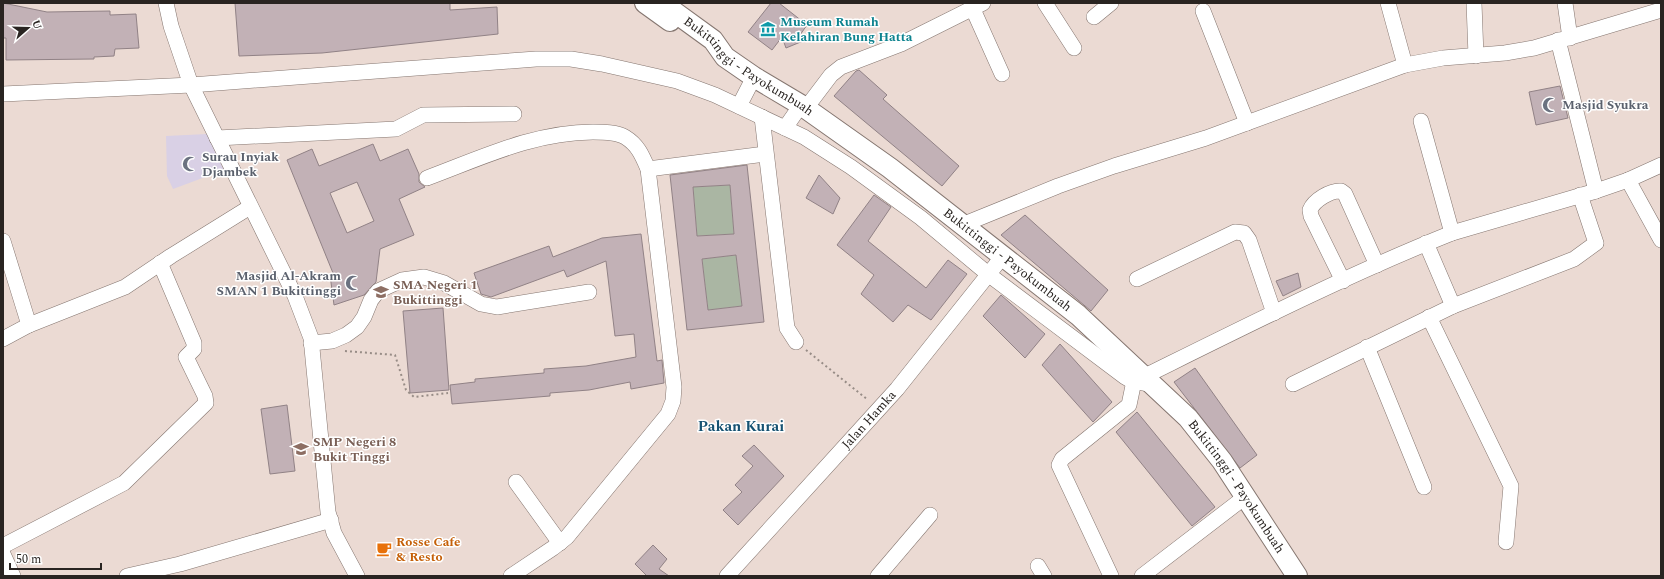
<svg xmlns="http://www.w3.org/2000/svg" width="1664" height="579" viewBox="0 0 1664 579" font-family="Spectral,serif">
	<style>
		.education { fill: #d9d0e5 }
		.green { fill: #aab6a3 }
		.building { fill: #c2b1b6; stroke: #918286; fill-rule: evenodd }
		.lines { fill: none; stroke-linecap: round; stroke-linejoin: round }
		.minor-casing { stroke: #857670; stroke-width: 16 }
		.major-casing { stroke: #857670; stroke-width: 22 }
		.path { stroke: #978c86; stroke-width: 2; stroke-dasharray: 2 3; stroke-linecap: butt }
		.minor { stroke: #fff; stroke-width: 15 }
		.major { stroke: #fff; stroke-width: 20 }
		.labels { text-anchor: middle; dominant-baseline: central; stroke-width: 3; stroke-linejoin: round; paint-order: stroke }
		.culture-label { font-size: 13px; font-weight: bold; fill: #0d838f; stroke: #fff; text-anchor: start }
		.street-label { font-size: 13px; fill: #292421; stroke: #fff }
		.worship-label { font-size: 13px; font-weight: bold; fill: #5b616d; stroke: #fff; text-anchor: start }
		.education-label { font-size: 13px; font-weight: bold; fill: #785e54; stroke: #fff; text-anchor: start }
		.food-label { font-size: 13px; font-weight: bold; fill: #c56008; stroke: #fff; text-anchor: start }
		.quarter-label { font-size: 15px; font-weight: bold; fill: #165272; stroke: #fff }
	</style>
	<rect width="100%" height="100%" fill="#ebdad3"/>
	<polygon class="education" points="207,134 224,170 173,189 167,176 166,136"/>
	<g class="green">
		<polygon points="730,185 734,234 697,236 693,187"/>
		<polygon points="736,255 742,306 708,310 702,259"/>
	</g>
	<g class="building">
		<polygon points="3,3 47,12 110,11 110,15 136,14 139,48 115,49 114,56 94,57 94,59 6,60 6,38 3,38"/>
		<polygon points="235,3 450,3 450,10 497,7 498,34 322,53 239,56"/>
		<polygon points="771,3 779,3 807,25 800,35 803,41 786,48 782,37 772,50 748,32"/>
		<polygon points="859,70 887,95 883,99 959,166 942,186 834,96 856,71"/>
		<polygon points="1560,86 1568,118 1536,125 1529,92"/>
		<path d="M373,144L380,161L408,149L419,174V182L425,187L399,199L414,235L380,249L376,282L364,295L334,305L330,275L333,273L287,160L312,149L319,166ZM357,182L374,221L347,233L330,193Z"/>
		<path d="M747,165L764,322L687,330L670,175ZM730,185L734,234L697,236L693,187ZM736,255L742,306L708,310L702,259Z"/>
		<polygon points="819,175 840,198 833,214 806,198"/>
		<polygon points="874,195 891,207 868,241 926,288 948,260 967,274 931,320 908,305 893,322 861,294 874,275 837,245"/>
		<polygon points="1025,215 1108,290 1091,311 1001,235"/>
		<polygon points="641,234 657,361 662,360 664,383 631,389 630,382 589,390 550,393 550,396 452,404 450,385 475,382 475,379 544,373 544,369 586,366 636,357 634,334 615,336 606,261 567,277 564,270 491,297 481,294 474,273 549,246 553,257 602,238"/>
		<polygon points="1298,273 1301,287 1283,296 1276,281"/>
		<polygon points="1001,295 1045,334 1025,358 983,316"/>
		<polygon points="443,308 449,390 410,393 403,311"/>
		<polygon points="1060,344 1112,402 1093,422 1042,365"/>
		<polygon points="1195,368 1257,455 1240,468 1174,382"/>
		<polygon points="287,405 295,471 270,474 261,409"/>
		<polygon points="1137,412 1215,507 1192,526 1116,432"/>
		<polygon points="754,445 784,476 738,525 723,510 742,492 735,485 753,466 742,456"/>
		<polygon points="653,545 667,559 659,569 669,576 647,576 635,564"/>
	</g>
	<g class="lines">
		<g class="minor-casing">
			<g id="minor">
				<polyline points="166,3 171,26 191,85 295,296 311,338 328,512 334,533 357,576"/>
				<polyline points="1045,3 1074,48"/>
				<polyline points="1388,3 1405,65"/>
				<polyline points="1474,3 1476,56"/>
				<polyline points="1565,3 1570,38"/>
				<polyline points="972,7 1002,74"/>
				<polyline points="1203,11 1247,123"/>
				<polyline points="1094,17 1111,3"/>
				<polyline points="1558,40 1596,191"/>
				<polyline points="3,94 191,85 536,59 571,59 602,64 677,81 715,95 804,137 851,167 921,218 988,274 1125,377 1132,381 1153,385"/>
				<polyline points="739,106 754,77"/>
				<polyline points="806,108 831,75 841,67 901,44 983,3"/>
				<polyline points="762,117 787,328 796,342"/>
				<polyline points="1421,121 1452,233"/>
				<polyline points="785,128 801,105"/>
				<polyline points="217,138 396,129 423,115 514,114"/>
				<polyline points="648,169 765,154"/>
				<path d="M427,178C481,158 534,132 593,132C603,132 617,132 625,137C638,145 642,155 648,169L674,387L673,401L668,414L567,537L553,548L511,576"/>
				<polyline points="1628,180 1661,240"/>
				<polyline points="962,225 1058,186 1114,166 1206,138 1405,65 1443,58 1505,53 1534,48 1661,10"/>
				<polyline points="3,241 29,325"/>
				<polyline points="1426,243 1453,306"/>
				<polyline points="1137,279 1235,232 1244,233 1249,240 1274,313"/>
				<path d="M1343,281L1311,216L1310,210C1314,200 1331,190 1341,191L1345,194L1377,265"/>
				<polyline points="1429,317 1511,486 1506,542"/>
				<polyline points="3,339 29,325 125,287 171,256 250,207"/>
				<polyline points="311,343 332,341 346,335 357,327 364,317 371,300 378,291 402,280 424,277 444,283 481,304 497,307 589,292"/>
				<polyline points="1367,347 1424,487"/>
				<path d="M1145,376C1246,326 1347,275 1452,233L1596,191L1628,180L1661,165"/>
				<polyline points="1293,384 1453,306 1574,259 1596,243 1580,195"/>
				<polyline points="516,482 560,543"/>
				<polyline points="3,546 124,483 206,403 205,396 186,357 194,349 194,343 160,263"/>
				<polyline points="3,554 13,576"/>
				<polyline points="1038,566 1044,576"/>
				<polyline points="127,576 180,564 331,520"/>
				<path id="s1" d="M727,576L897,389L1003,256"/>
				<polyline points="878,576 930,515"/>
				<polyline points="1111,576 1059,465 1062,459 1129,405 1134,381"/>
				<polyline points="1142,576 1245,497"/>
			</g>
		</g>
		<g class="major-casing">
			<g id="major">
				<polyline points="645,3 670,21"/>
				<path id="s2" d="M662,3L713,40L725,57L754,77L801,105L890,168L1078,315L1188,418L1222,461L1297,576"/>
			</g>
		</g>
		<g class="path">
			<polyline points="806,350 868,400"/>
			<polyline points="345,351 395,355 406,390 414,397 448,393"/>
		</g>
		<use href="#minor" class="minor"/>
		<use href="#major" class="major"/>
	</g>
	<defs>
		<g id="museum-bare" transform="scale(1.2)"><path d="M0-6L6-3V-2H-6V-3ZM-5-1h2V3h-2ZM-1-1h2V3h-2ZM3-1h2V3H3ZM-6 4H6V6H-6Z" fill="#0f9aa8" stroke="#fff" stroke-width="2.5" paint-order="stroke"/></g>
		<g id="mosque-bare" transform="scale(1.2)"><path d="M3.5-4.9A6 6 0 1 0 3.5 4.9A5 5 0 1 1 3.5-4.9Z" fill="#6b7280" stroke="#fff" stroke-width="2.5" paint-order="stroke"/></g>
		<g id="school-bare" transform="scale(1.2)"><path d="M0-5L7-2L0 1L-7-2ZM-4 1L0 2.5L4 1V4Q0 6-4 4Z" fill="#8d6e63" stroke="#fff" stroke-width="2.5" paint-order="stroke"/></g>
		<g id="cafe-bare" transform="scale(1.2)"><path d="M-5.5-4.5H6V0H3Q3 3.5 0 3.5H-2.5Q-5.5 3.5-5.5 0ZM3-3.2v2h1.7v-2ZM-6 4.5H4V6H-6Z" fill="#e8710a" stroke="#fff" stroke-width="2.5" paint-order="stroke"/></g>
	</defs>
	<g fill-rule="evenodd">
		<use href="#museum-bare" x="768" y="29"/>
		<use href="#mosque-bare" x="1550" y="105"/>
		<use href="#mosque-bare" x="190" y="164"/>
		<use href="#mosque-bare" x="353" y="283"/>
		<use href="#school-bare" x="381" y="292"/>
		<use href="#school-bare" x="301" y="449"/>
		<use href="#cafe-bare" x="384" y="549"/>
	</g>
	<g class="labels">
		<g class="culture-label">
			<text x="780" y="22">Museum Rumah<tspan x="780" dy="15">Kelahiran Bung Hatta</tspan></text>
		</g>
		<g class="street-label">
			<text stroke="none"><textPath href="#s2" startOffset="108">Bukittinggi - Payokumbuah</textPath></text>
			<text stroke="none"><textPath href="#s2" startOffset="432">Bukittinggi - Payokumbuah</textPath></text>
			<text stroke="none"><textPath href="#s1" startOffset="211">Jalan Hamka</textPath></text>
			<text stroke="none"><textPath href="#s2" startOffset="756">Bukittinggi - Payokumbuah</textPath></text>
		</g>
		<g class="worship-label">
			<text x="1562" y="105">Masjid Syukra</text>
			<text x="202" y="157">Surau Inyiak<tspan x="202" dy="15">Djambek</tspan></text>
			<text x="341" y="276" text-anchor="end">Masjid Al-Akram<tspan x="341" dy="15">SMAN 1 Bukittinggi</tspan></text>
		</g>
		<g class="education-label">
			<text x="393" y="285">SMA Negeri 1<tspan x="393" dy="15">Bukittinggi</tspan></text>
			<text x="313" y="442">SMP Negeri 8<tspan x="313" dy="15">Bukit Tinggi</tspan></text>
		</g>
		<g class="food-label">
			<text x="396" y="542">Rosse Cafe<tspan x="396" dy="15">&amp; Resto</tspan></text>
		</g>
		<g class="quarter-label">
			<text x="741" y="426">Pakan Kurai</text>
		</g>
	</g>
	<rect width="1664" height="579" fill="none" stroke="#292421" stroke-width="8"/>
	<g transform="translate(28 28) rotate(70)" stroke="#ffffff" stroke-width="3" paint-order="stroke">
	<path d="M0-3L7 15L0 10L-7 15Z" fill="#292421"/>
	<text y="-6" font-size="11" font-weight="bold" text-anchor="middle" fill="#292421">U</text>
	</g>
	<path d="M10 563v6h91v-6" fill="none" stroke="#292421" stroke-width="2"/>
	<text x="16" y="563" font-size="12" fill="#292421" stroke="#ffffff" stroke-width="3" paint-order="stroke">50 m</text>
</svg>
